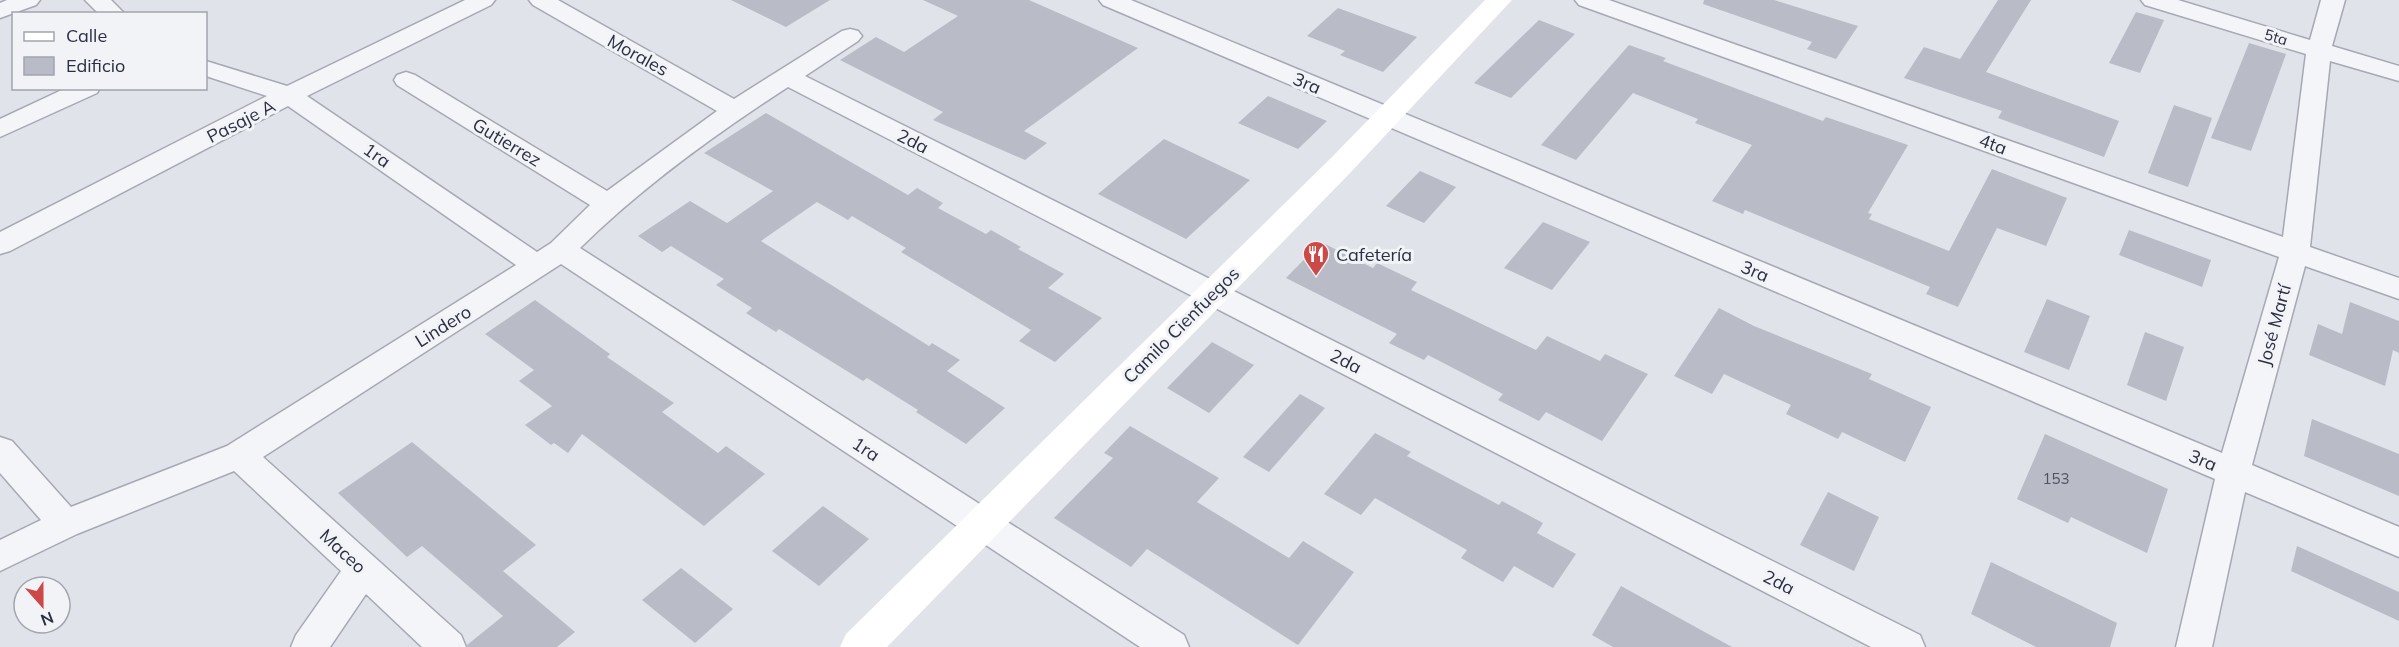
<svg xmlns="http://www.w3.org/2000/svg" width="2399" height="647" viewBox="0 0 2399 647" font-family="Mulish,sans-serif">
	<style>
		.building { fill: #b9bcc7 }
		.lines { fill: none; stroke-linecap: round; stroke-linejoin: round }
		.street-casing { stroke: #a6a9b4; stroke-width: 3 }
		.street { fill: #f4f5f8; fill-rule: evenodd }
		.secondary { fill: #fff; fill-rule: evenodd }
		.labels { text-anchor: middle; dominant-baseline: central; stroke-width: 6; stroke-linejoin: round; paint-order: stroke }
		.far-street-label { font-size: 15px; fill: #2a2f41; stroke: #f1f3f7 }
		.number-label { font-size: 15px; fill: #4e5262 }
		.street-label { font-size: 18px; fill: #2a2f41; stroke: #f1f3f7 }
		.poi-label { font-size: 18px; fill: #2a2f41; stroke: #f1f3f7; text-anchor: start }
	</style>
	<rect width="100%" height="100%" fill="#e1e3ea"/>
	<g class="building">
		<polygon points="731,0 830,0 786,27"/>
		<polygon points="923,0 1029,0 1138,48 1024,131 1047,143 1025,160 933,120 943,112 840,60 876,37 904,52 958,16"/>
		<polygon points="1704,0 1774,0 1858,26 1836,59 1807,49 1812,42 1703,4"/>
		<polygon points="1998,0 2031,0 1986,72 2119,121 2104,157 1998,118 2002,111 1904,78 1924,47 1960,59"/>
		<polygon points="1338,8 1417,37 1383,72 1340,55 1345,51 1307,36"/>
		<polygon points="2136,12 2164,20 2140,73 2109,63"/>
		<polygon points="1539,20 1575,34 1511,98 1474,83"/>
		<polygon points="2249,43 2286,54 2251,151 2211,138"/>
		<polygon points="1629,45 1666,58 1663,61 1823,121 1826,117 1908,145 1868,213 1872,214 1869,219 1949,251 1992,169 2067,198 2046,246 1997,228 1958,307 1926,294 1930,287 1745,210 1743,214 1712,201 1752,145 1695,123 1698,119 1633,93 1576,160 1541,145"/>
		<polygon points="1268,96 1327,121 1298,149 1238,123"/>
		<polygon points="2174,105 2212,118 2188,187 2148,173"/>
		<polygon points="766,113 908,195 917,188 943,203 938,208 986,234 991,230 1021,247 1018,249 1064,274 1048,288 1102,318 1055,362 1019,341 1031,330 901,252 906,248 852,216 848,220 817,202 761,241 929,346 932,343 960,360 947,371 1005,408 966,444 916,412 918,410 867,378 863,381 779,329 776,332 746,313 752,308 716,285 724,279 671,246 662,252 638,236 690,201 727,223 773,191 704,153"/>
		<polygon points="1164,139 1250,180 1186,239 1098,194"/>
		<polygon points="1420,171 1456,187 1424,223 1386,206"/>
		<polygon points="1543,222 1590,242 1552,290 1504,268"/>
		<polygon points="2129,230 2211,260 2202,287 2119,255"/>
		<polygon points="1321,242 1373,268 1377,263 1417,282 1411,290 1536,350 1547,336 1600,361 1605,354 1648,374 1602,441 1546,412 1539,421 1498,400 1503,394 1428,355 1424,360 1389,343 1397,334 1286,278"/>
		<polygon points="2047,299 2090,316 2069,370 2024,352"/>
		<polygon points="535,300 610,354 607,357 674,403 662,412 718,453 726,446 765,474 704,526 582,434 568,453 554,443 551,445 525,425 552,406 519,381 534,370 485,334"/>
		<polygon points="2350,302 2399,321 2399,353 2393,350 2385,386 2309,355 2318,324 2342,334"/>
		<polygon points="1719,308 1754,326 1872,374 1869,379 1931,407 1905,462 1842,432 1838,439 1786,414 1791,405 1724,374 1712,394 1674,376"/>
		<polygon points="2145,332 2184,347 2166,401 2127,385"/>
		<polygon points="1212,342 1254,365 1209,413 1167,388"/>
		<polygon points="1300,394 1325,408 1269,472 1243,457"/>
		<polygon points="2312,419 2399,454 2399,496 2304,456"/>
		<polygon points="1130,426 1219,478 1197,502 1289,558 1303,541 1354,572 1298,645 1147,549 1131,567 1054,518 1113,458 1104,453"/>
		<polygon points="1375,433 1411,452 1407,456 1499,505 1502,501 1543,523 1537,533 1576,554 1553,588 1514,566 1503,582 1461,558 1467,550 1375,498 1361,515 1324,494"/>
		<polygon points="2045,434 2168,489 2147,553 2071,517 2068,523 2017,499"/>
		<polygon points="412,442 536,545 503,571 575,632 557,647 468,647 467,645 503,616 422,546 407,557 338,493"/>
		<polygon points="1828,492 1879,517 1854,571 1800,545"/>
		<polygon points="823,506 869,539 819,586 772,551"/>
		<polygon points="2297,546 2399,592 2399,621 2291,571"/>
		<polygon points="1991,562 2117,623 2110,647 2036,647 1971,614"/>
		<polygon points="681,568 733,609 695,643 642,600"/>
		<polygon points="1621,586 1732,647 1613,647 1592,635"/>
	</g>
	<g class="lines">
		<g class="street-casing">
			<g id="street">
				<polygon points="7,0 40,0 36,5 0,18 0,3"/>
				<polygon points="85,0 111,0 125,14 99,14"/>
				<path d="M465,0H495L491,5L307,96L537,252L551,243L590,205L397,85L394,80L397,75L406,72L415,75L607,191L717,111L533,5L529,0H558L734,99L842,31L850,29L858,31L862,36L858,41L805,76L1920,635L1925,647H1871L788,87C714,135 642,187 580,248L1184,635L1189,647H1140L561,264L263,457L461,635L466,647H422L366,594L330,647H291L296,635L341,571L234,471L77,534L0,571V540L41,520L0,473V437L12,441L71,507L227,446L516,265L288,106L10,251L0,254V232L267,96L206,76V61L287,86Z"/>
				<polygon points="1099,0 1131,0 2222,453 2279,257 1579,5 1575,0 1609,0 2283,237 2306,54 2145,5 2141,0 2178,0 2310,40 2321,0 2345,0 2332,46 2399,66 2399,81 2330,61 2310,247 2399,278 2399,299 2305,266 2252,465 2399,527 2399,557 2245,492 2212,647 2176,647 2215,479 1103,5"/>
				<polygon points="66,88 100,88 97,93 0,137 0,119"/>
			</g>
		</g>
		<use href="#street" class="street"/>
		<polygon class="secondary" points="1485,0 1512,0 1352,171 887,647 840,647 846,634 1331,158"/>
	</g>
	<defs>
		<g id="restaurant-pin" transform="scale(1.35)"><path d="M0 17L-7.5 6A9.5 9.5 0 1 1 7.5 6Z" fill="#cd4948" stroke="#f1f3f7"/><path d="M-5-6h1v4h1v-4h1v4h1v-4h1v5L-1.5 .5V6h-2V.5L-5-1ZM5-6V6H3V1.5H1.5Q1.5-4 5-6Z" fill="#fff"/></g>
	</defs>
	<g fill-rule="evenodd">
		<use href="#restaurant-pin" x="1316" y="254"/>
	</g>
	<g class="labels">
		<g class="far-street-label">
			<text transform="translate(2276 37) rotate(17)">5ta</text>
		</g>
		<g class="number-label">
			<text x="2056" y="478">153</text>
		</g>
		<g class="street-label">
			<text transform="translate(638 55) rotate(29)">Morales</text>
			<text transform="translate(1307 83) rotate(23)">3ra</text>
			<text transform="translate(241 121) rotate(-27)">Pasaje A</text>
			<text transform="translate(913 141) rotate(27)">2da</text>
			<text transform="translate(507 142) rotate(31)">Gutierrez</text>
			<text transform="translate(1993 144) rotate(20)">4ta</text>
			<text transform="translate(377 155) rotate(35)">1ra</text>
			<text transform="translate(1755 271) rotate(23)">3ra</text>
			<text transform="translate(1181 325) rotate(-45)">Camilo Cienfuegos</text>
			<text transform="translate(2274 325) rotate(-75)">José Martí</text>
			<text transform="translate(443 326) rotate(-32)">Lindero</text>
			<text transform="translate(1346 361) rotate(27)">2da</text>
			<text transform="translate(866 449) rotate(33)">1ra</text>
			<text transform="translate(2203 460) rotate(23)">3ra</text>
			<text transform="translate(343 551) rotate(43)">Maceo</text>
			<text transform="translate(1779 582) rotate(27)">2da</text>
		</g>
		<g class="poi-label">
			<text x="1336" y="254">Cafetería</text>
		</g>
	</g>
	<rect x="12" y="12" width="195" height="78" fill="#f1f3f7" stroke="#a1a5ae" stroke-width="1.5"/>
	<rect x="24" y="32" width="30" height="9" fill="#ffffff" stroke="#a1a5ae" stroke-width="1.5"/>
	<text x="66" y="42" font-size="18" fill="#2a2f41">Calle</text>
	<rect x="24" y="57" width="30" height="18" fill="#b9bcc7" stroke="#a1a5ae" stroke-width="1.5"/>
	<text x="66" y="72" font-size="18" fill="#2a2f41">Edificio</text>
	<g transform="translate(42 605) rotate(159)"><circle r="28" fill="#f1f3f7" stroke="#a1a5ae" stroke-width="1.5"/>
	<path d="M0-4.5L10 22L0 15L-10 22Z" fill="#cd4948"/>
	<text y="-9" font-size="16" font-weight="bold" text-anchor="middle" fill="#2a2f41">N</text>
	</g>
</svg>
